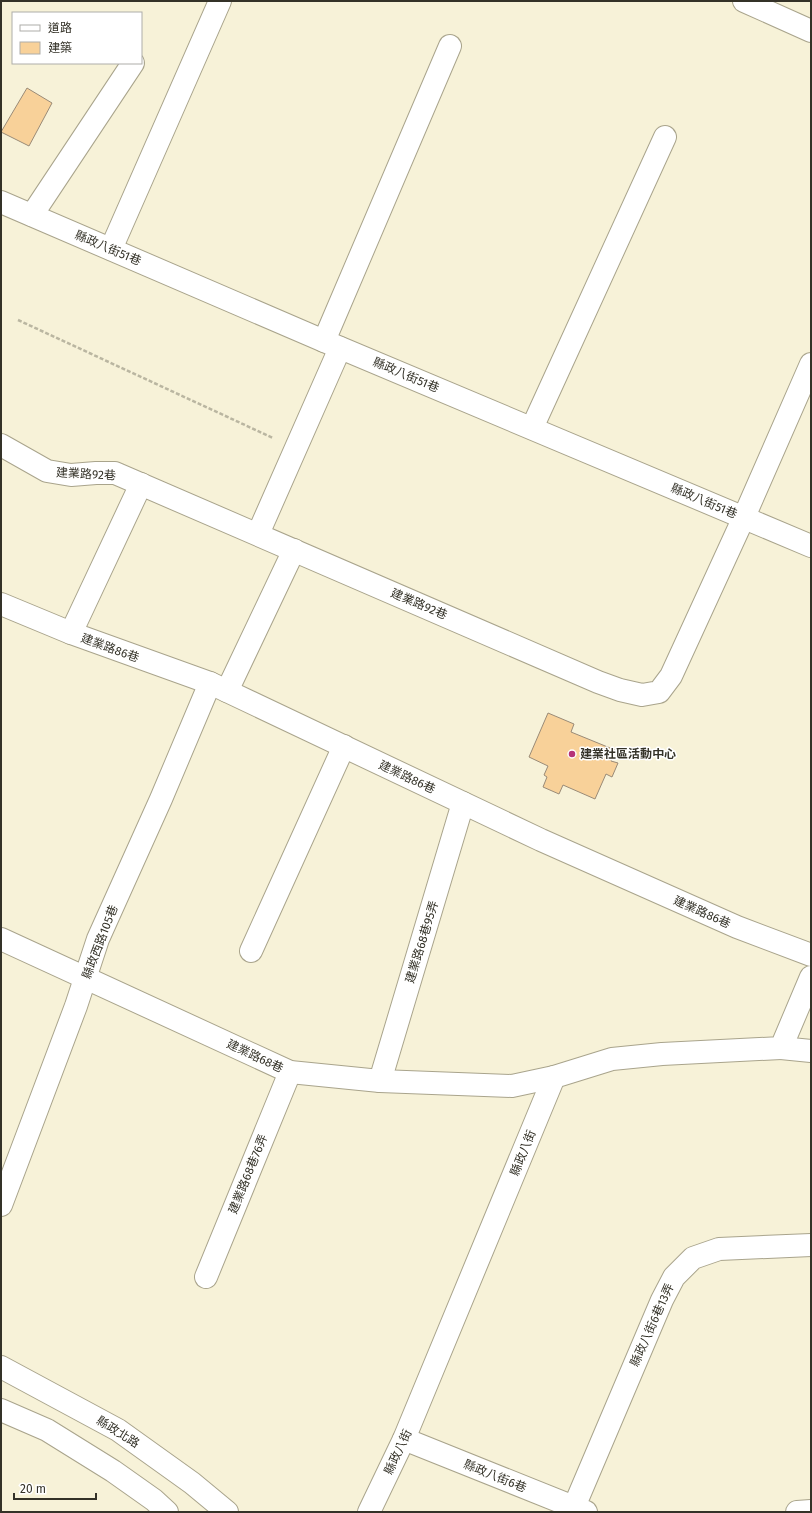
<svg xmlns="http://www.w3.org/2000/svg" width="812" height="1513" viewBox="0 0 812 1513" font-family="'Fira Sans','Noto Sans TC',sans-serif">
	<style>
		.building { fill: #f8d199; stroke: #9a8b77 }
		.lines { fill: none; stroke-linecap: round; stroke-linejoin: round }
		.minor-casing { stroke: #a9a48c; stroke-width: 24 }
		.path { stroke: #bab6a1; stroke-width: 2.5; stroke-dasharray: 4 2; stroke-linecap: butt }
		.minor { stroke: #fff; stroke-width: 22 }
		.poi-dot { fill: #b53278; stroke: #fff; stroke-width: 1.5 }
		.labels { text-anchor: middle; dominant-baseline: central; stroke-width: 3; stroke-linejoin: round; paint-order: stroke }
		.street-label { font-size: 12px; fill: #343228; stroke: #fff }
		.poi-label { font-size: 12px; font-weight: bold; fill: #343228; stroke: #fff; text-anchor: start }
	</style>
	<rect width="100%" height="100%" fill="#f7f2d8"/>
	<g class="building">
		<polygon points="27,88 52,103 29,146 1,132"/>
		<polygon points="548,713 574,724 571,732 615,750 611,761 618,763 612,777 606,774 595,799 563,785 559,794 543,787 547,777 544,775 548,766 529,757"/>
	</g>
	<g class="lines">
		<g class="minor-casing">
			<g id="minor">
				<polyline points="744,1 811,31"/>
				<polyline points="1,202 324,341 811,546"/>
				<polyline points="32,215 133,63"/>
				<polyline points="111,249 220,1"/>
				<polyline points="324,341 450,46"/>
				<polyline points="532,428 665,137"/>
				<polyline points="1,445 47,471 71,475 96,473 115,473 598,682 620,690 642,695 659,692 671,676 744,517 811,364"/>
				<polyline points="258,534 340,348"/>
				<polyline points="1,604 71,633 210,683 541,840 737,927 811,955"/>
				<polyline points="71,633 141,484"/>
				<polyline points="227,691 294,550"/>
				<polyline points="1,939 290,1072 380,1081 512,1086 554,1077"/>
				<polyline points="251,951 344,746"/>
				<polyline points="781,1048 811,1051"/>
				<polyline points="380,1081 463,803"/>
				<polyline points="1,1205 76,1006 98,939 161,799 210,683"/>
				<polyline points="206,1277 290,1072"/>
				<polyline points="1,1367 118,1430 192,1483 227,1512"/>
				<polyline points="1,1410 47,1430 113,1471 154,1500 167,1512"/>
				<polyline points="404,1439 586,1512"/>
				<polyline points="574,1507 662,1300 674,1277 693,1258 719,1249 811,1245"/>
				<polyline points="369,1512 404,1439 554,1077 612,1059 662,1054 781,1048 811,977"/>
				<polyline points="797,1512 811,1511"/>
			</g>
		</g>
		<polyline class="path" points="18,320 273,438"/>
		<use href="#minor" class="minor"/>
	</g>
	<circle class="poi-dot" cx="572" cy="754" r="4"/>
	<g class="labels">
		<g class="street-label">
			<text transform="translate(108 248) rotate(23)">縣政八街51巷</text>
			<text transform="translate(406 375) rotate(23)">縣政八街51巷</text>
			<text transform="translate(86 474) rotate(3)">建業路92巷</text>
			<text transform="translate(704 501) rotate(23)">縣政八街51巷</text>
			<text transform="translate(419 604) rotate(23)">建業路92巷</text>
			<text transform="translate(110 648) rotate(20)">建業路86巷</text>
			<text transform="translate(407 777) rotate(25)">建業路86巷</text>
			<text transform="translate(702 912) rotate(24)">建業路86巷</text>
			<text transform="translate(100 942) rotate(-69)">縣政西路105巷</text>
			<text transform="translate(422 942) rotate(-73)">建業路68巷95弄</text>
			<text transform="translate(255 1056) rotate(25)">建業路68巷</text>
			<text transform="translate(523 1153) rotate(-68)">縣政八街</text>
			<text transform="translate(248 1174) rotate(-68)">建業路68巷76弄</text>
			<text transform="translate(652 1325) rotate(-66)">縣政八街6巷13弄</text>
			<text transform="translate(118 1432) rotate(32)">縣政北路</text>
			<text transform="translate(398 1452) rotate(-65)">縣政八街</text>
			<text transform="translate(495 1476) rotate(22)">縣政八街6巷</text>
		</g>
		<g class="poi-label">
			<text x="580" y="754">建業社區活動中心</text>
		</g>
	</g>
	<rect width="812" height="1513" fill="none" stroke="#343228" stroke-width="4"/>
	<rect x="12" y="12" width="130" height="52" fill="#ffffff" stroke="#aeada9"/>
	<rect x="20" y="25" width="20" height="6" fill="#ffffff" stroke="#aeada9"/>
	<text x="48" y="32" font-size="12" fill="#343228">道路</text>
	<rect x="20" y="42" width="20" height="12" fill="#f8d199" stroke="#aeada9"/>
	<text x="48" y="52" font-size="12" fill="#343228">建築</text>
	<path d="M14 1493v6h82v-6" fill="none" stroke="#343228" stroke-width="2"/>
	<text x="20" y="1493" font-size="12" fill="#343228" stroke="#ffffff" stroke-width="3" paint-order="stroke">20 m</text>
</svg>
